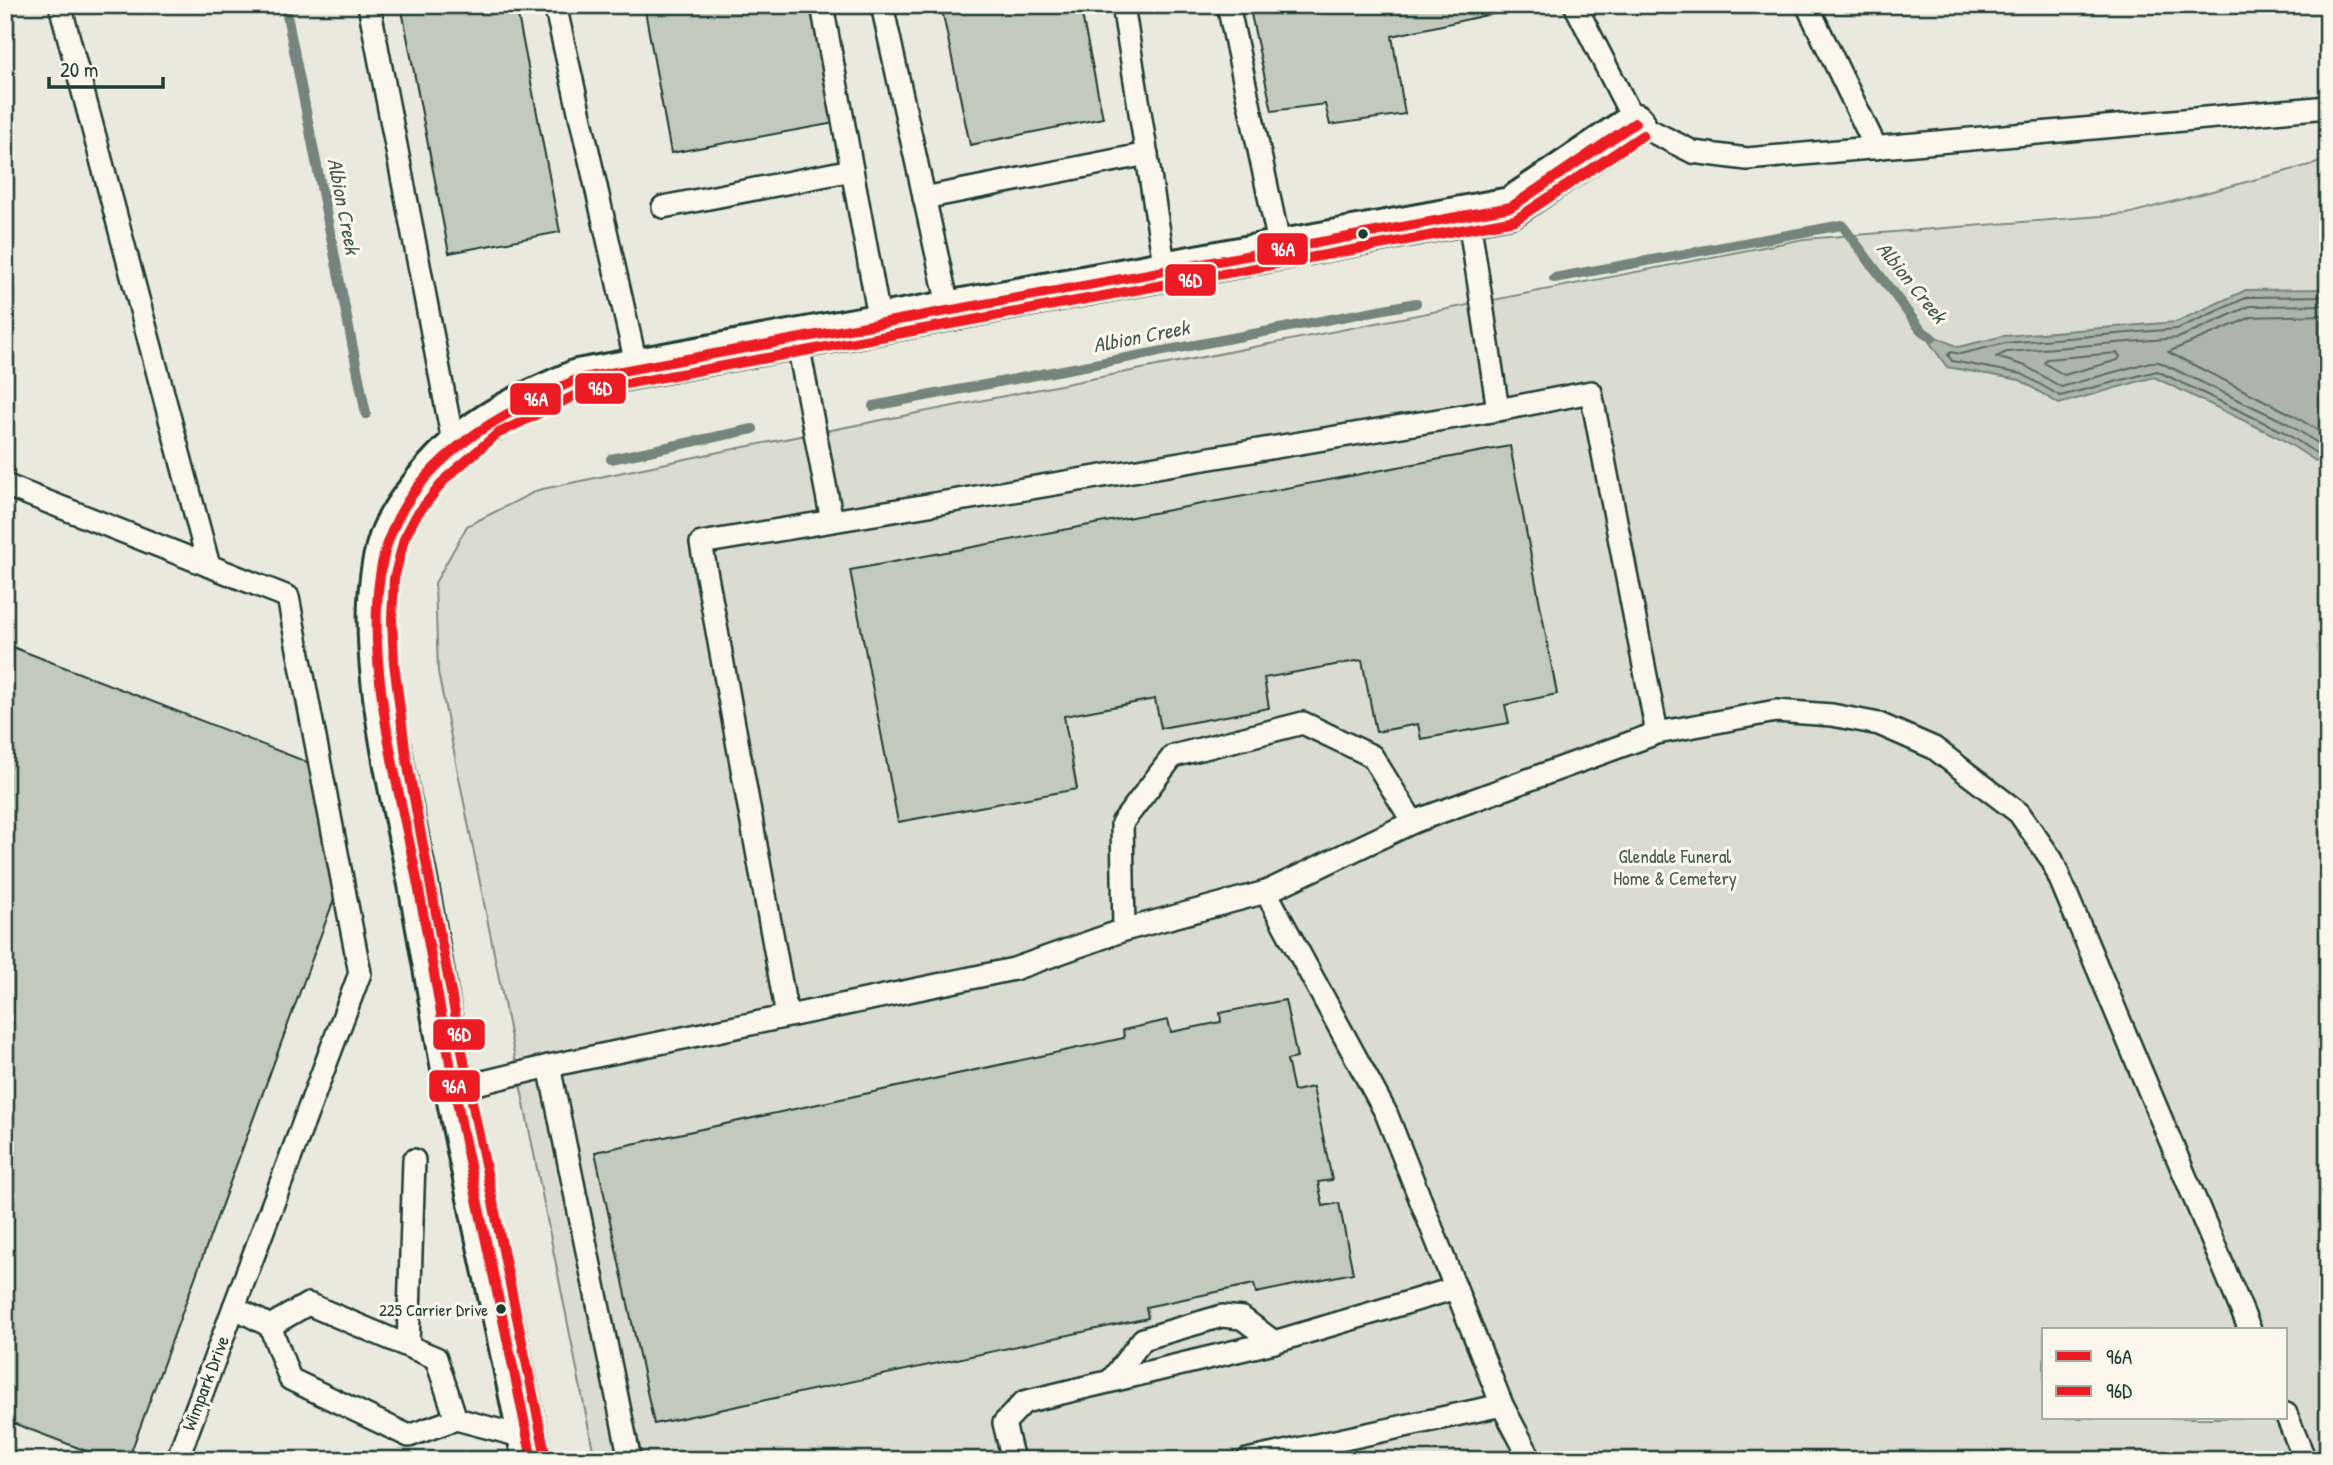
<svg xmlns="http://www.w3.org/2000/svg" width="2333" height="1465" viewBox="0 0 2333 1465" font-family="'Patrick Hand',sans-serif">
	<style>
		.built { fill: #eae9de }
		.green { fill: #dbdcd1; stroke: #7d8c82; stroke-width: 2; fill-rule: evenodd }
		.water { fill: #adb4aa; stroke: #74847b; stroke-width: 2 }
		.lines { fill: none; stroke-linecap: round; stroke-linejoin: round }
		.shore { stroke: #586d63; stroke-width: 2 }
		.stream { stroke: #74847b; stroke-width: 10 }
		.building { fill: #c4c9be; stroke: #1f3d34; stroke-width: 2 }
		.lane-casing { stroke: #1f3d34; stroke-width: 26 }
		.street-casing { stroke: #1f3d34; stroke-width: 44 }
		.lane { stroke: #fbf7ec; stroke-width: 21 }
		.street { stroke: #fbf7ec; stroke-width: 38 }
		.bus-1-casing { stroke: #fbf7ec; stroke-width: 16 }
		.bus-2-casing { stroke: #fbf7ec; stroke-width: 16 }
		.bus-1 { stroke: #ed1c24; stroke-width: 10 }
		.bus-2 { stroke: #ed1c24; stroke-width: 10 }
		.bus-dot { fill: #1f3d34; stroke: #fbf7ec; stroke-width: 2.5 }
		.labels { text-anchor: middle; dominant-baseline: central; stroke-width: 6; stroke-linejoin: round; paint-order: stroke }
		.bus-label { font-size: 17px; fill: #1f3d34; stroke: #fbf7ec; text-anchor: end }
		.park-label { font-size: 19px; fill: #455d53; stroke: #fbf7ec }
		.street-label { font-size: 19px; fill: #1f3d34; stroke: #fbf7ec }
		.water-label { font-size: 21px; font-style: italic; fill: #425b52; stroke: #fbf7ec }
		.line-badge { stroke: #fbf7ec; stroke-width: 2.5 }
		.badge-label { font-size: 19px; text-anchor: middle; font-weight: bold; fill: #fff }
	</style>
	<rect width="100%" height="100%" fill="#fbf7ec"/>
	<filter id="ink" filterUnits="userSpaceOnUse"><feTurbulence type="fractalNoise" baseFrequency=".0143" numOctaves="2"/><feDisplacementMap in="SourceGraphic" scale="14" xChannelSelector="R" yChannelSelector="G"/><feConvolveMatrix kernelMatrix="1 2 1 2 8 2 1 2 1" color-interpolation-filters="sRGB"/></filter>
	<g filter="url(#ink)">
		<polygon class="built" points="5,5 2328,5 2328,160 2127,214 1804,239 719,452 538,490 438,672 595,1460 5,1460"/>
		<path class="green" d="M2328,160V1460H595L438,672L435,583L467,526L538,490L719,452L1804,239L2127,214ZM2044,1330H2286V1418H2044Z"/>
		<polygon class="water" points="2328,289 2328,469 2280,438 2154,377 2059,404 2020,380 1947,367 1921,330 1958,347 2004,336 2176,322 2246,290"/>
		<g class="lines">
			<g class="shore">
				<polyline points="2328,296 2248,297 2177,329 2006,343 1960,354 1951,352 1948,355 1952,361 2022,374 2060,396 2157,371 2284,432 2328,461"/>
				<polyline points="2328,305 2250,306 2178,338 2007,352 1996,357 2026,366 2061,387 2150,362 2159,362 2287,423 2328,450"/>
				<polyline points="2328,315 2252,317 2168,352 2293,415 2328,437"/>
				<polygon points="2117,353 2120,356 2118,360 2064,375 2044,363 2047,359"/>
			</g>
			<g class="stream">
				<polyline points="285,5 366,414"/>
				<polyline points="1554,278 1842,225 1921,330 1932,338"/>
				<polyline points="873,406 1416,303"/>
				<polyline points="611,459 753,429"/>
			</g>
		</g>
		<g class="building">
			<polygon points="401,5 516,5 560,232 449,253"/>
			<polygon points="644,5 813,5 835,123 671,153"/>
			<polygon points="941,5 1080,5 1103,118 970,145"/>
			<polygon points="1249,5 1509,5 1510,10 1392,36 1405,114 1330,125 1325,104 1272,111"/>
			<polygon points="1510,446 1557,694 1505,705 1509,723 1421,739 1418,724 1376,732 1362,660 1264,678 1269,708 1161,728 1155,699 1064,716 1077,789 898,822 850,570"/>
			<polygon points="5,644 312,764 337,891 128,1460 110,1460 5,1420"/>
			<polygon points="1285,1000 1297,1058 1287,1060 1294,1091 1313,1087 1332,1180 1318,1182 1323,1206 1339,1203 1353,1273 1256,1293 1254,1284 1146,1307 1148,1318 654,1424 595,1152 1124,1038 1123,1030 1168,1020 1171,1032 1221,1022 1220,1013"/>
		</g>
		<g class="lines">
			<g class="lane-casing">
				<g id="lane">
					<polyline points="60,5 209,566"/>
					<polyline points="369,5 454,447"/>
					<polyline points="555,5 637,368"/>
					<polyline points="822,5 880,323"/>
					<polyline points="882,5 949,310"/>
					<polyline points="1123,5 1165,270"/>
					<polyline points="1228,5 1280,248"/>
					<polyline points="1575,5 1635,123 1693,152 1747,159 2328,107"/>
					<polyline points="1807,5 1876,148"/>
					<polyline points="924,198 1147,154"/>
					<polyline points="663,207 852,170"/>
					<polyline points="1468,213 1498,410 1591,392 1657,733"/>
					<polyline points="797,339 832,521"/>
					<polyline points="5,485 288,597 360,973 234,1307 270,1326 290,1379 409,1436 456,1419 528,1438"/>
					<polyline points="1266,892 1386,1113 1502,1405 1531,1460"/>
					<polyline points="1124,930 1122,823 1173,756 1303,723 1372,756 1413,822"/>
					<polyline points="787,1016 701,543 1498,410"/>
					<polyline points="549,1066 630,1460"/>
					<polyline points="455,1089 549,1066 1014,969 1124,930 1266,892 1413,822 1657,733 1776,711 1832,715 1879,724 1934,748 2019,813 2052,860 2250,1330"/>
					<polyline points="270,1326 308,1304 436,1358 456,1419"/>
					<polyline points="408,1346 414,1160"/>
					<polyline points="1112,1379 1143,1339 1222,1316 1242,1318 1274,1342"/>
					<polyline points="2286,1414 2305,1460"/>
					<polyline points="177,1460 234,1307"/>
					<polyline points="1013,1460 1004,1423 1024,1402 1274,1342 1456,1288"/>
					<polyline points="1247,1460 1502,1405"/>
				</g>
			</g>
			<g class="street-casing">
				<path id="street" d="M532,1460C508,1336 479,1214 455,1090C442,1022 431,953 418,884C400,791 358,630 388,541C394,522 406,505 418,490C464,428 509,409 578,379L1511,207L1635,123"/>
			</g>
			<use href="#lane" class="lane"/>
			<use href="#street" class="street"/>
			<g class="bus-1-casing">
				<path id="bus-1" d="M532,1460C511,1352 486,1245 464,1137C448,1057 435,976 420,896C402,795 353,634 390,536C421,454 504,412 578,379L1511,207L1635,123"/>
			</g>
			<g class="bus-2-casing">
				<polyline id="bus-2" points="546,1457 469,1087 406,756 394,663 392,619 394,579 404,539 416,516 446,478 497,434 582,392 1515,220 1643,135"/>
			</g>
			<use href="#bus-1" class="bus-1"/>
			<use href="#bus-2" class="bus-2"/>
		</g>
	</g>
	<g class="bus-dot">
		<circle cx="1363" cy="234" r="6"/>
		<circle cx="501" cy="1309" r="6"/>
	</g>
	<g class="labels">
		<g class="bus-label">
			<text x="488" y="1309">225 Carrier Drive</text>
		</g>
		<g class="park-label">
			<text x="1675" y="856">Glendale Funeral<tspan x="1675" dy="22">Home &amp; Cemetery</tspan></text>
		</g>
		<g class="street-label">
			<text transform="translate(205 1383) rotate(-69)">Wimpark Drive</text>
		</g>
		<g class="water-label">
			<text transform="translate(344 206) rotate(79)">Albion Creek</text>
			<text transform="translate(1912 282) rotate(51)">Albion Creek</text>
			<text transform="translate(1141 336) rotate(-11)">Albion Creek</text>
		</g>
	</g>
	<g class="line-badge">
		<rect x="1256" y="232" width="53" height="34" rx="7" fill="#ed1c24"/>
		<rect x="1164" y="263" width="53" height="34" rx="7" fill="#ed1c24"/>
		<rect x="574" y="372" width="53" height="33" rx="7" fill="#ed1c24"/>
		<rect x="509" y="382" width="53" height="34" rx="7" fill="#ed1c24"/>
		<rect x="432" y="1018" width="54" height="33" rx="7" fill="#ed1c24"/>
		<rect x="428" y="1069" width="53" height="34" rx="7" fill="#ed1c24"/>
	</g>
	<g class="badge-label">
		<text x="1283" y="256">96A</text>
		<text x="1190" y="287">96D</text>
		<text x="600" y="395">96D</text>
		<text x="536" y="406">96A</text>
		<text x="459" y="1041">96D</text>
		<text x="454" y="1093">96A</text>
	</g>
	<rect width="2333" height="1465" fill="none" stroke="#fbf7ec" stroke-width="28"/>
	<rect x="14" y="14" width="2305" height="1437" fill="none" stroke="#1f3d34" stroke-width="2.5" filter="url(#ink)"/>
	<rect x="2042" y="1328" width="245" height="91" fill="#fbf7ec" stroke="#a3ada2" stroke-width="2"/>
	<rect x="2056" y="1351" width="35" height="10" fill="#ed1c24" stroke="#a3ada2" stroke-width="2"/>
	<text x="2106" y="1364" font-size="21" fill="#1f3d34">96A</text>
	<rect x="2056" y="1386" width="35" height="10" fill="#ed1c24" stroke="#a3ada2" stroke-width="2"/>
	<text x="2106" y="1398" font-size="21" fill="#1f3d34">96D</text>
	<path d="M49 77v10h114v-10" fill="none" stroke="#1f3d34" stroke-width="3.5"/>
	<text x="60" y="77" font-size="21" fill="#1f3d34" stroke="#fbf7ec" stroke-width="5" paint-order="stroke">20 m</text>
</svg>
